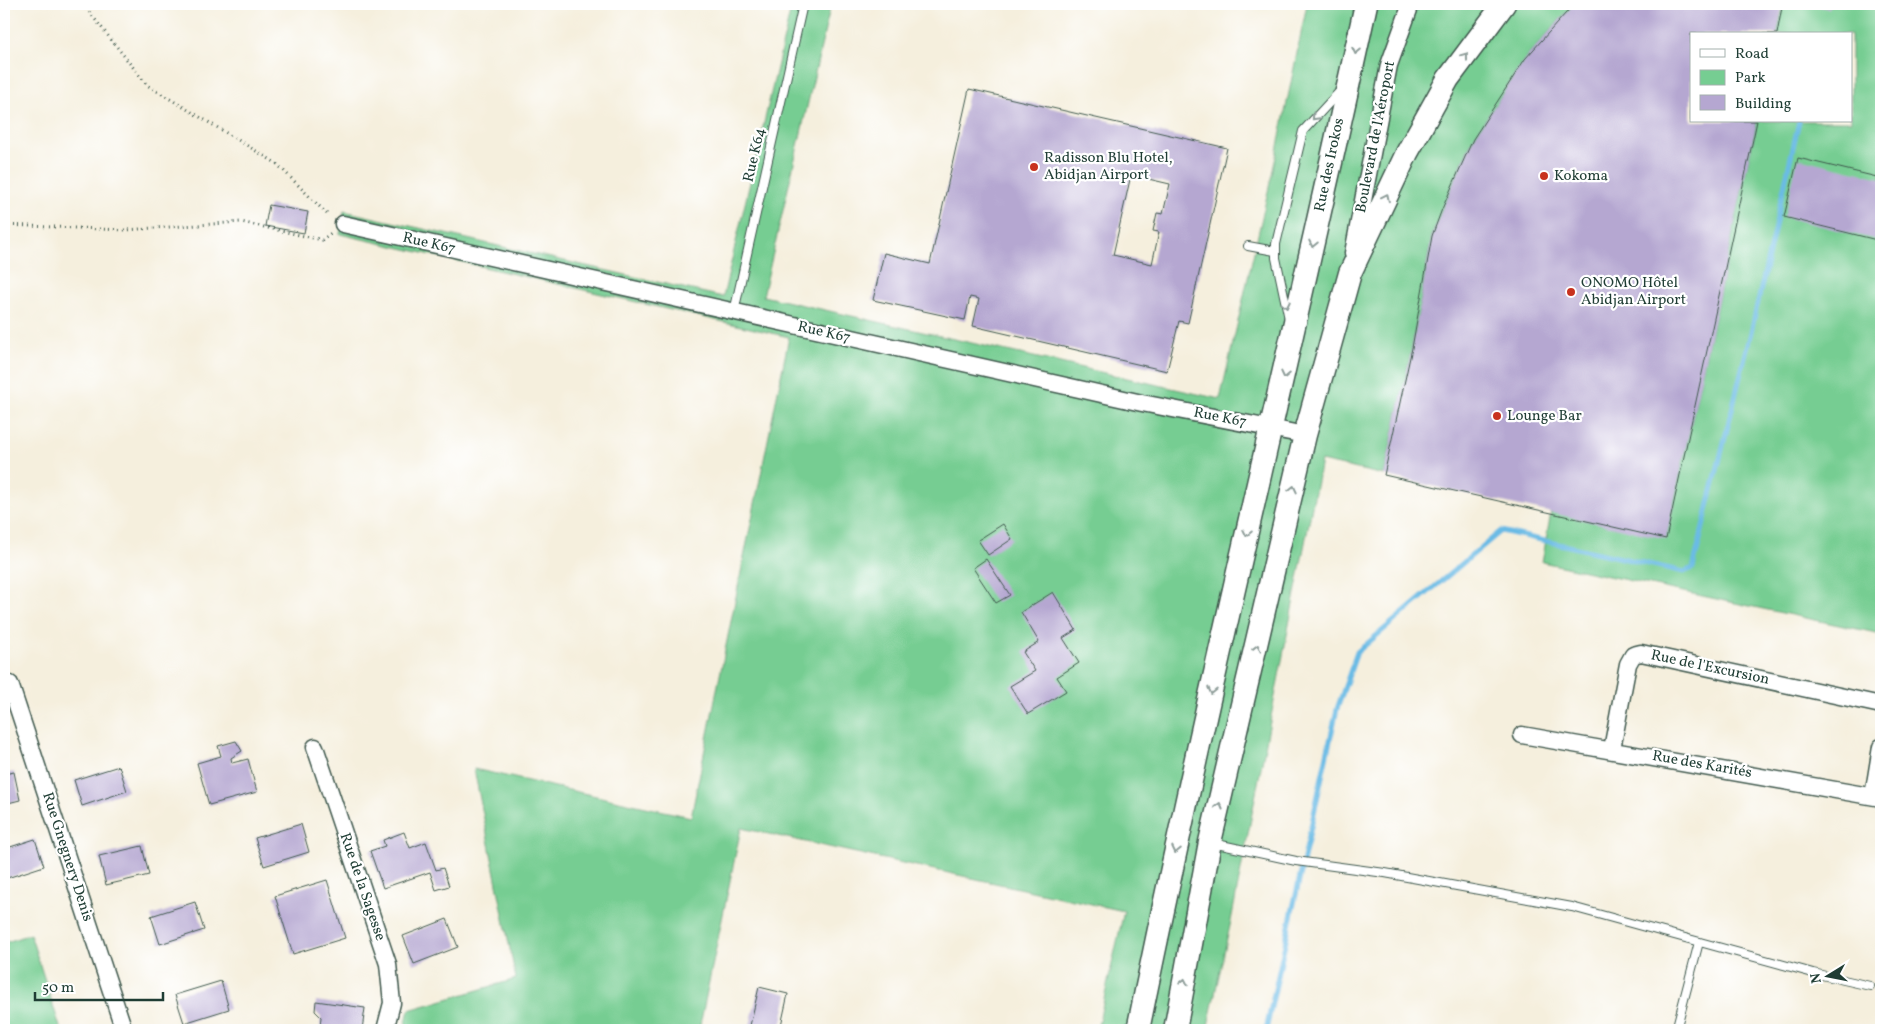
<svg xmlns="http://www.w3.org/2000/svg" width="1885" height="1034" viewBox="0 0 1885 1034" font-family="Vollkorn,serif">
	<style>
		.green { fill: #76cd92; stroke: #4a8563 }
		.lines { fill: none; stroke-linecap: round; stroke-linejoin: round }
		.stream { stroke: #6abbe5; stroke-width: 5 }
		.building { fill: #b5a7d1; fill-rule: evenodd }
		.service-casing { stroke: #3f584d; stroke-width: 10 }
		.minor-casing { stroke: #3f584d; stroke-width: 19 }
		.secondary-casing { stroke: #3f584d; stroke-width: 25 }
		.path { stroke: #3f584d; stroke-width: 3; stroke-dasharray: 1 4; stroke-linecap: butt }
		.service { stroke: #fff; stroke-width: 8 }
		.minor { stroke: #fff; stroke-width: 16 }
		.secondary { stroke: #fff; stroke-width: 22 }
		.oneway { stroke: #8f9e9a }
		.poi-dot { fill: #c8321e; stroke: #fff; stroke-width: 2 }
		.labels { text-anchor: middle; dominant-baseline: central; stroke-width: 4.5; stroke-linejoin: round; paint-order: stroke }
		.street-label { font-size: 15px; fill: #1f3d34; stroke: #fff }
		.poi-label { font-size: 15px; fill: #1f3d34; stroke: #fff; text-anchor: start }
	</style>
	<rect width="100%" height="100%" fill="#fff"/>
	<filter id="ink" filterUnits="userSpaceOnUse"><feTurbulence type="fractalNoise" baseFrequency=".02" numOctaves="2"/><feDisplacementMap in="SourceGraphic" scale="10" xChannelSelector="R" yChannelSelector="G"/><feConvolveMatrix kernelMatrix="1 2 1 2 8 2 1 2 1" color-interpolation-filters="sRGB"/></filter>
	<filter id="wash" filterUnits="userSpaceOnUse"><feTurbulence type="fractalNoise" baseFrequency=".0096" numOctaves="4" result="noise"/><feDisplacementMap in="SourceGraphic" scale="20" xChannelSelector="R" yChannelSelector="G"/><feGaussianBlur stdDeviation="1.12" result="paint"/><feColorMatrix in="noise" values="0 0 0 0 0 0 0 0 0 0 0 0 0 0 0 0 0 1.4 0 .05"/><feComposite in="paint" operator="in"/></filter>
	<g filter="url(#wash)">
		<rect width="100%" height="100%" fill="#f5efdd"/>
		<g class="green">
			<polygon points="792,4 831,4 763,296 1220,399 1275,161 1307,4 1574,4 1525,59 1473,139 1442,209 1432,236 1412,348 1384,475 1321,461 1231,921 1207,1030 1097,1030 1124,911 741,828 699,1030 404,1030 409,1010 516,979 474,769 691,817 789,337 340,234 344,211 723,297"/>
			<polygon points="1784,4 1881,4 1881,634 1542,562 1551,512 1666,538 1757,121 1851,121 1851,34 1777,34"/>
			<polygon points="30,934 61,1030 4,1030 4,943"/>
		</g>
		<g class="lines">
			<polyline class="stream" points="1266,1030 1337,709 1357,652 1501,531 1684,572 1693,568 1751,332 1799,121"/>
		</g>
		<g id="blocks">
			<g class="building">
				<polygon points="1574,4 1773,4 1782,7 1777,34 1691,34 1691,121 1757,121 1666,539 1384,475 1412,348 1432,236 1442,209 1473,139 1525,59"/>
				<polygon points="1809,4 1830,4 1829,9"/>
				<path d="M969,89L1227,148L1188,323L1179,321L1167,371L973,326L979,299L970,297L965,320L873,300L884,253L930,264ZM1131,175L1170,184L1163,214L1157,213L1153,231L1159,232L1152,264L1113,255Z"/>
				<polygon points="1798,158 1881,178 1881,241 1784,217"/>
				<polygon points="269,205 308,212 304,233 265,226"/>
				<polygon points="1003,524 1012,539 988,555 978,540"/>
				<polygon points="986,559 1010,595 996,603 973,568"/>
				<polygon points="1053,592 1076,630 1063,638 1079,663 1057,677 1066,691 1028,714 1010,686 1035,671 1023,652 1039,642 1021,612"/>
				<polygon points="236,741 242,751 231,758 232,763 248,759 257,792 209,805 197,763 221,756 218,746"/>
				<polygon points="119,766 127,791 82,806 74,780"/>
				<polygon points="14,772 20,800 4,804 4,774"/>
				<polygon points="301,824 309,852 264,866 255,838"/>
				<polygon points="404,832 410,848 426,842 436,870 443,868 449,886 436,890 430,872 383,888 370,851 385,846 383,840"/>
				<polygon points="35,839 44,866 4,879 4,849"/>
				<polygon points="142,846 149,875 106,885 99,856"/>
				<polygon points="327,880 345,938 293,954 275,896"/>
				<polygon points="195,902 204,930 160,944 151,916"/>
				<polygon points="447,919 458,947 414,964 403,936"/>
				<polygon points="221,981 229,1009 184,1023 175,995"/>
				<polygon points="759,987 788,994 780,1030 749,1030"/>
				<polygon points="316,1001 365,1008 362,1030 329,1030 320,1026 321,1017 315,1011"/>
			</g>
		</g>
	</g>
	<g filter="url(#ink)">
		<use href="#blocks" fill-opacity="0" stroke="#3f584d" stroke-width="1"/>
		<g class="lines">
			<g class="service-casing">
				<g id="service">
					<polyline points="1248,246 1275,251"/>
					<polyline points="734,312 803,4"/>
					<polyline points="1289,319 1276,258 1276,244 1303,131 1341,90"/>
					<polyline points="1212,843 1296,861 1385,873 1572,907 1813,973 1870,986"/>
					<polyline points="1676,1030 1699,942"/>
				</g>
			</g>
			<g class="minor-casing">
				<g id="minor">
					<polyline points="343,224 1142,403 1305,435"/>
					<polyline points="1353,253 1389,65 1411,4"/>
					<polyline points="10,684 124,1030"/>
					<polyline points="1522,735 1881,798"/>
					<polyline points="315,747 388,964 392,1003 385,1030"/>
					<polyline points="1612,749 1628,664 1633,655 1641,653 1881,705"/>
					<polyline points="1873,796 1881,747"/>
				</g>
			</g>
			<g class="secondary-casing">
				<g id="secondary">
					<path d="M1138,1030C1208,687 1292,346 1366,4"/>
					<polyline points="1175,1030 1210,842 1305,435 1350,273 1407,153 1448,79 1504,4"/>
				</g>
			</g>
			<g class="path">
				<polyline points="83,4 147,85 276,163 329,216"/>
				<polyline points="4,225 125,230 241,222 322,240 331,233"/>
			</g>
			<use href="#service" class="service"/>
			<use href="#minor" class="minor"/>
			<use href="#secondary" class="secondary"/>
		</g>
		<defs><path id="oneway-chevron" d="M-2-3.5L2.5 0L-2 3.5" fill="none" stroke-width="1.6" stroke-linecap="round" stroke-linejoin="round" transform="scale(1.25)"/></defs>
		<g class="oneway">
			<use href="#oneway-chevron" transform="translate(1356 51) rotate(102)"/>
			<use href="#oneway-chevron" transform="translate(1465 56) rotate(-53)"/>
			<use href="#oneway-chevron" transform="translate(1315 117) rotate(134)"/>
			<use href="#oneway-chevron" transform="translate(1386 197) rotate(-64)"/>
			<use href="#oneway-chevron" transform="translate(1313 244) rotate(102)"/>
			<use href="#oneway-chevron" transform="translate(1286 305) rotate(78)"/>
			<use href="#oneway-chevron" transform="translate(1285 375) rotate(103)"/>
			<use href="#oneway-chevron" transform="translate(1293 489) rotate(-77)"/>
			<use href="#oneway-chevron" transform="translate(1247 533) rotate(102)"/>
			<use href="#oneway-chevron" transform="translate(1257 648) rotate(-76)"/>
			<use href="#oneway-chevron" transform="translate(1212 691) rotate(103)"/>
			<use href="#oneway-chevron" transform="translate(1219 806) rotate(-76)"/>
			<use href="#oneway-chevron" transform="translate(1176 850) rotate(103)"/>
			<use href="#oneway-chevron" transform="translate(1184 982) rotate(-79)"/>
		</g>
	</g>
	<g class="poi-dot">
		<circle cx="1034" cy="167" r="5"/>
		<circle cx="1544" cy="176" r="5"/>
		<circle cx="1571" cy="292" r="5"/>
		<circle cx="1497" cy="416" r="5"/>
	</g>
	<g class="labels">
		<g class="street-label">
			<text transform="translate(1376 137) rotate(-79)">Boulevard de l'Aéroport</text>
			<text transform="translate(755 155) rotate(-77)">Rue K64</text>
			<text transform="translate(1330 165) rotate(-78)">Rue des Irokos</text>
			<text transform="translate(429 244) rotate(13)">Rue K67</text>
			<text transform="translate(824 333) rotate(13)">Rue K67</text>
			<text transform="translate(1220 418) rotate(11)">Rue K67</text>
			<text transform="translate(1710 668) rotate(12)">Rue de l'Excursion</text>
			<text transform="translate(1702 765) rotate(10)">Rue des Karités</text>
			<text transform="translate(67 857) rotate(72)">Rue Gnegnery Denis</text>
			<text transform="translate(362 887) rotate(71)">Rue de la Sagesse</text>
		</g>
		<g class="poi-label">
			<text x="1044" y="158">Radisson Blu Hotel,<tspan x="1044" dy="17">Abidjan Airport</tspan></text>
			<text x="1554" y="176">Kokoma</text>
			<text x="1581" y="283">ONOMO Hôtel<tspan x="1581" dy="17">Abidjan Airport</tspan></text>
			<text x="1507" y="416">Lounge Bar</text>
		</g>
	</g>
	<rect width="1885" height="1034" fill="none" stroke="#fff" stroke-width="20"/>
	<rect x="1690" y="32" width="162" height="90" fill="#ffffff" stroke="#a5b1ae"/>
	<rect x="1700" y="49" width="25" height="8" fill="#ffffff" stroke="#a5b1ae"/>
	<text x="1735" y="58" font-size="15" fill="#1f3d34">Road</text>
	<rect x="1700" y="70" width="25" height="15" fill="#76cd92" stroke="#a5b1ae"/>
	<text x="1735" y="82" font-size="15" fill="#1f3d34">Park</text>
	<rect x="1700" y="95" width="25" height="15" fill="#b5a7d1" stroke="#a5b1ae"/>
	<text x="1735" y="108" font-size="15" fill="#1f3d34">Building</text>
	<g transform="translate(1828 976) rotate(260)" stroke="#ffffff" stroke-width="4" paint-order="stroke">
	<path d="M0-4L9 19L0 12L-9 19Z" fill="#1f3d34"/>
	<text y="-8" font-size="14" font-weight="bold" text-anchor="middle" fill="#1f3d34">N</text>
	</g>
	<path d="M35 992v8h128v-8" fill="none" stroke="#1f3d34" stroke-width="2.5"/>
	<text x="42" y="992" font-size="15" fill="#1f3d34" stroke="#ffffff" stroke-width="4" paint-order="stroke">50 m</text>
</svg>
